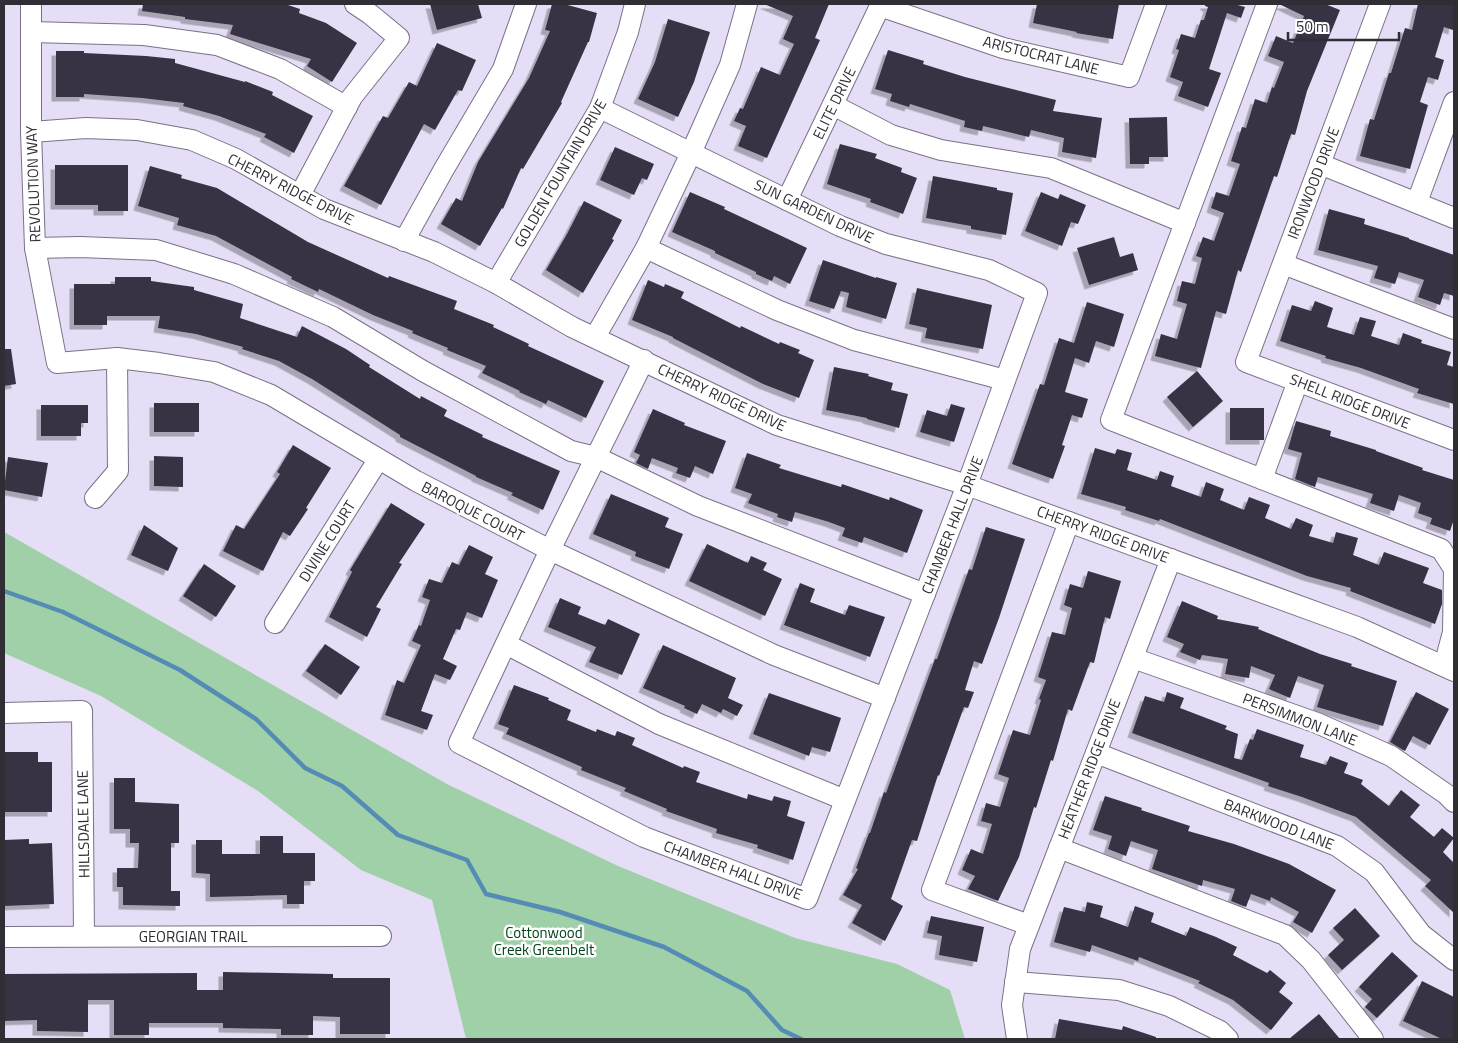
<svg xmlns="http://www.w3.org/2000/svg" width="1458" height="1043" viewBox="0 0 1458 1043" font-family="'Titillium Web',sans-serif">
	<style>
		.green { fill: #a0d0a7 }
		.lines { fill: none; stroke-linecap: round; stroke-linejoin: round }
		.stream { stroke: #548cb5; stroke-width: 4.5 }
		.building { fill: #393244; filter: url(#shadow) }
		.minor-casing { stroke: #797287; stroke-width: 22 }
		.minor { stroke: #fff; stroke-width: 20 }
		.labels { text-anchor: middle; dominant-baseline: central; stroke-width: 5; stroke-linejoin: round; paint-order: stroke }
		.street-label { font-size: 15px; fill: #302d35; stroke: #fff }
		.park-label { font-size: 15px; fill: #024319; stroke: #fff }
	</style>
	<defs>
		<filter id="shadow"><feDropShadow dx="-4.5" dy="4.5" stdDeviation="0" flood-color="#0004"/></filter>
	</defs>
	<rect width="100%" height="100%" fill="#e6def6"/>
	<polygon class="green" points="4,532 447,784 618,866 795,938 897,964 950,990 965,1039 466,1039 432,900 361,870 258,791 101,696 4,653"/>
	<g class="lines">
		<polyline class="stream" points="4,591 63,612 180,670 256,719 305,768 342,786 398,835 467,860 486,894 560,912 664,947 747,991 782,1030 801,1039"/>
	</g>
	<g class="building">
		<polygon points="143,4 285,4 300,9 299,13 326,23 357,43 332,82 307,66 311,59 230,34 233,25 185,19 185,17 142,11"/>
		<polygon points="430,4 478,4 482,18 437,30"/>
		<polygon points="552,4 564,4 597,13 589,42 588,42 561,102 562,103 523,169 521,168 503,209 502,208 480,246 441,224 456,198 462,201 478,162 529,78 550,31 545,30"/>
		<polygon points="764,4 829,4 815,38 820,40 767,158 738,146 746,126 734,121 740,108 743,109 761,67 780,75 794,44 783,39 793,16"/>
		<polygon points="1037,4 1119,4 1113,39 1076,33 1077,32 1033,23"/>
		<polygon points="1205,4 1234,4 1245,7 1241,18 1227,13 1209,69 1221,73 1208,107 1178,96 1183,82 1170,77 1179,50 1176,49 1181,34 1195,38 1201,20 1204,20 1208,7 1205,6"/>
		<polygon points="1279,4 1325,4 1340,10 1307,91 1295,135 1291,134 1277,177 1274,176 1241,272 1238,270 1226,314 1216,311 1201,368 1155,356 1161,334 1177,339 1187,304 1177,301 1182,281 1195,284 1202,258 1196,256 1203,237 1214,241 1224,213 1211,208 1216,192 1229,196 1240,164 1231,161 1242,127 1246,128 1255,99 1267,103 1272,87 1274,88 1284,62 1268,56 1276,36 1293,43 1304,16"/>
		<polygon points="1418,4 1454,4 1454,23 1453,30 1444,27 1435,57 1444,60 1438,80 1428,77 1420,102 1428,105 1410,169 1360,156 1370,119 1374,120 1389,73 1391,73 1405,28 1412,30"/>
		<polygon points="668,19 710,32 694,82 678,117 638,99 655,62"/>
		<polygon points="437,43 476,60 462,91 458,90 435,130 424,124 381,205 344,186 383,116 388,118 409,82 417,86"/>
		<polygon points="888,50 924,61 923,64 965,77 1056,100 1053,111 1102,118 1096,158 1062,152 1064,138 1031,130 1029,137 983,126 982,131 964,127 965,121 910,104 909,107 890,101 892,94 875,89"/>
		<polygon points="56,51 84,51 84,53 146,56 175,59 175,63 245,82 245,81 273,92 272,95 313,116 294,153 264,137 266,134 219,116 183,106 184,103 142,98 84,94 84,97 56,97"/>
		<polygon points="1167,117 1168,157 1149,157 1149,164 1130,164 1129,118"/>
		<polygon points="840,144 877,154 875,158 902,168 901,172 917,178 903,214 870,202 871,199 827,184"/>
		<polygon points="615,147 654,164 647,180 642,178 634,195 600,180"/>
		<polygon points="55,165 128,165 128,211 98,211 98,205 55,205"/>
		<polygon points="150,166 182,175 181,178 217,188 308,242 388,278 389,276 457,301 454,309 494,325 493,327 529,344 528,346 604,381 586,418 548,400 546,404 519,392 520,391 482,373 486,366 447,350 448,348 412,333 413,331 373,315 319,289 318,292 291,279 292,277 216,236 177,225 179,218 138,206"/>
		<polygon points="933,176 997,188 997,190 1013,193 1006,235 971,229 971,226 926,218"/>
		<polygon points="690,192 725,207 724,209 807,248 790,284 774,276 772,281 756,274 756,272 715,253 715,251 672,232"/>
		<polygon points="1041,192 1058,199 1060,194 1086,205 1078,224 1071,222 1062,246 1025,231"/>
		<polygon points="584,201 622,220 612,239 614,240 583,293 546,270 567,234"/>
		<polygon points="1329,209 1365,219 1364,224 1409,238 1409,239 1454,255 1454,296 1444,293 1440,305 1418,297 1424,280 1399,272 1395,284 1374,278 1378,266 1318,250"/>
		<polygon points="1114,237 1120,257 1133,253 1138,270 1089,285 1077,248"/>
		<polygon points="823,260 876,278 876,277 897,283 886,319 846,307 849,293 841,291 834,309 809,301"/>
		<polygon points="115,277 151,277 151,281 194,287 194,290 243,304 240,318 297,337 302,326 346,349 370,365 369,367 420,399 421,396 447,410 444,416 483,435 482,437 560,471 543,510 511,495 513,493 476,477 476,476 400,437 400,435 312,379 279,361 242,349 243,347 196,334 158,328 160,316 107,316 107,325 74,325 74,284 115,284"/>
		<polygon points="648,280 664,287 665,284 684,292 681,298 740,328 741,326 779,344 780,342 800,350 798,353 814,360 799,398 763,384 673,338 673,337 632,320"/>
		<polygon points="917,288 992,305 983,349 925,338 927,328 909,324"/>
		<polygon points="1315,301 1333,308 1327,327 1354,335 1360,317 1376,321 1371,336 1399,345 1403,333 1422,340 1421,343 1451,352 1447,365 1454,367 1454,404 1417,393 1419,389 1361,368 1325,358 1326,356 1280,341 1292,305 1311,311"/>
		<polygon points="1087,302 1124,314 1114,347 1096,341 1089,363 1075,358 1065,392 1088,399 1082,418 1072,415 1062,445 1065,446 1053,479 1012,464 1040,384 1044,385 1059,338 1074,343"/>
		<polygon points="4,349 11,349 16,384 4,386"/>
		<polygon points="834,367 869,374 868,376 893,383 891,390 908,394 899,428 867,419 867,418 826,410"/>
		<polygon points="1197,371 1223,401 1193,427 1167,397"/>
		<rect x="154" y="403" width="45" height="29"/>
		<polygon points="951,404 965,408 954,442 920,432 927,410 947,416"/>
		<polygon points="41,405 88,405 88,423 81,423 81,436 41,436"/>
		<rect x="1230" y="408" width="34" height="32"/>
		<polygon points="653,409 685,423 684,425 726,441 713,474 695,466 690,478 676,473 678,468 652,458 648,469 636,463 640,455 634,452"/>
		<polygon points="1296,421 1331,431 1330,436 1376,450 1376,451 1423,468 1422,470 1454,480 1454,519 1450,531 1430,524 1432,518 1418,513 1421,503 1399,495 1394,511 1370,503 1373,494 1318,477 1315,487 1295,479 1302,453 1288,449"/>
		<polygon points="293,445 331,468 306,508 308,509 290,536 283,532 263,571 223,551 236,525 244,529 280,474 277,472"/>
		<polygon points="1095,448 1115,454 1117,449 1132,453 1127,470 1157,480 1160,471 1174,476 1171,486 1201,497 1206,482 1224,489 1220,500 1244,510 1249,497 1270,505 1265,518 1291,529 1296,518 1313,525 1309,536 1333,543 1336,532 1358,538 1353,555 1379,565 1384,552 1429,568 1423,583 1442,590 1442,604 1435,624 1350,591 1351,588 1307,576 1160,519 1159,521 1125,510 1126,507 1081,494"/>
		<polygon points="747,453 781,465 779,468 841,487 842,484 889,500 890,497 923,510 907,553 864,537 862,543 842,536 845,528 829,522 795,512 792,522 777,517 778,514 748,503 752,494 735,488"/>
		<polygon points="154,456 183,457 183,487 154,486"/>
		<polygon points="8,457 48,463 42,497 4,490"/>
		<polygon points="611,494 669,518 665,527 683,534 669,569 635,556 636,552 593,534"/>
		<polygon points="391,503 425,524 399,563 402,564 376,607 381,609 367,637 329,617 352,572 350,570"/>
		<polygon points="144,525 178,548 168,571 131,555"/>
		<polygon points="986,527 1025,539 999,618 982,664 974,661 965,690 974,692 968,708 964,707 939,776 938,775 917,841 912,840 891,899 903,906 885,941 852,923 862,905 843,895 858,869 856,868 869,833 870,833 884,792 886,793 935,659 937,659 969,569 972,570"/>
		<polygon points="707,544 748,563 751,556 767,563 763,570 782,579 765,616 689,581"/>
		<polygon points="469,545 493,557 485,574 498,580 482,618 467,612 460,630 456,629 443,659 457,666 450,680 435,674 421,711 433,715 427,730 385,715 397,680 404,683 421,645 412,641 419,625 421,626 430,600 422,597 429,579 442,583 452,562 459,565"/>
		<polygon points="204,564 236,586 216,617 183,596"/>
		<polygon points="1088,571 1121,581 1110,619 1105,617 1094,663 1090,662 1072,711 1068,709 1053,761 1051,760 1036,808 1034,807 1019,857 998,901 968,889 975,876 962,870 971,849 983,854 992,824 981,821 986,803 1000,807 1009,778 998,774 1013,730 1030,735 1041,700 1039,699 1046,680 1038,677 1052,632 1065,635 1072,608 1064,605 1070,584 1083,588"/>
		<polygon points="800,583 815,589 810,602 845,615 849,605 885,617 870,657 784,625"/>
		<polygon points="560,598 581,607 578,614 605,625 608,619 640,634 622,675 589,662 596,647 548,627"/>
		<polygon points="1182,601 1218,616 1217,619 1259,627 1258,629 1320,654 1352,664 1351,666 1397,681 1383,726 1317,707 1324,685 1298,676 1290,698 1269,689 1275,675 1251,666 1249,678 1225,674 1228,659 1202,655 1200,660 1180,652 1184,644 1167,637"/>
		<polygon points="325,644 360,667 341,695 306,671"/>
		<polygon points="663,645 736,678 728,698 743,705 737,716 723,709 721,713 702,704 697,714 684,708 685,706 643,688"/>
		<polygon points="514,685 549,698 548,700 571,710 567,720 596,732 597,729 615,736 617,731 635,738 632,745 683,768 684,766 700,772 696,782 747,799 748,794 772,801 774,796 791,801 787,816 805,822 793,860 757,848 758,845 716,833 717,829 666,811 667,809 624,791 626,788 581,770 582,767 506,734 509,728 498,724"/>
		<polygon points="1167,692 1184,698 1180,708 1227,726 1225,729 1238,734 1234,758 1242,760 1250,739 1253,740 1257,729 1304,745 1300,757 1326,765 1330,756 1348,763 1344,773 1363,780 1361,784 1389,806 1401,790 1420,805 1410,817 1434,837 1442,828 1454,838 1443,852 1454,863 1454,913 1425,886 1431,880 1356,817 1302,797 1268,786 1269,783 1132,733 1145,696 1164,702"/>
		<polygon points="1416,692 1449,709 1430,745 1413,736 1405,751 1390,742"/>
		<polygon points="769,693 841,718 830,752 812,747 809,756 753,734"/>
		<polygon points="4,752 38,752 38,762 52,762 52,812 4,812"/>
		<polygon points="114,778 135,778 135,802 179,804 179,843 171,843 171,891 180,891 180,906 123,905 123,887 117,887 117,868 138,868 139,843 130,843 130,829 114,829"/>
		<polygon points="1105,796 1142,808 1141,810 1190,826 1188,831 1234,844 1289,864 1336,890 1312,933 1293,922 1299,912 1271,897 1270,901 1251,894 1246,907 1231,901 1235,889 1203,880 1202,886 1152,869 1158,850 1131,841 1126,856 1108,849 1112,836 1093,830"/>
		<polygon points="260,836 283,836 283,853 315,853 315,881 304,881 304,904 287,904 287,895 210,897 210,874 196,873 196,840 222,840 222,854 260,854"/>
		<polygon points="29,839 29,844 52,843 54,904 4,906 4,840"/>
		<polygon points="1087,902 1103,906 1100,917 1128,927 1135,906 1154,913 1151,922 1186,936 1190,927 1216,937 1237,947 1233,955 1267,973 1270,970 1286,983 1279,992 1293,1003 1271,1030 1233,1000 1198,983 1200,981 1139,957 1138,961 1092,945 1090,952 1054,942 1064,907 1085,912"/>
		<polygon points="1355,908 1380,936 1342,970 1328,955 1344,940 1333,928"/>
		<polygon points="931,916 984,927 977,962 939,955 942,936 927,933"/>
		<polygon points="1392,952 1418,976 1377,1018 1365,1007 1372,999 1359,987"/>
		<polygon points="223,972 333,974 333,978 390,978 390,1034 340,1034 340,1017 313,1016 313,1035 281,1035 281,1029 223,1028 223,1023 149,1023 149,1035 114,1035 114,1000 88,1000 88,1032 37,1031 37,1020 4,1021 4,974 197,973 197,990 223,990"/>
		<polygon points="1422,981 1454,997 1454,1039 1442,1039 1403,1021"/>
		<polygon points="1319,1014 1340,1039 1289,1039"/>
		<polygon points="1059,1019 1122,1030 1123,1026 1156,1037 1156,1039 1055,1039"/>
	</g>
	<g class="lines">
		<g class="minor-casing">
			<g id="minor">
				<polyline points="31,4 31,132 35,248 57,363 117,358 159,363 214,372 271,395 416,481 550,550 774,655 885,698"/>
				<polyline points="1267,4 1111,420 1441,549 1454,569 1453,632 1444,666"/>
				<polyline points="1380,4 1246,362 1454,440"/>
				<polyline points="31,32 144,35 217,45 280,69 347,107"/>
				<polyline points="833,105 891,135 941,150 1051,168 1185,223"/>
				<polyline points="600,108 840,226 886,244 989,270 1037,293 967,485 807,899 644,837 459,743 550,550 644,360"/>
				<polyline points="31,132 86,128 137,130 192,140 236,159 324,209 434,252 496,283 572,327 777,425 967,485 1357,627 1454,671"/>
				<polyline points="1320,164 1454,218"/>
				<polyline points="300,195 352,97 399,38 370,14 355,4"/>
				<polyline points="787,200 880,6 1003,48 1129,77 1156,4"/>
				<polyline points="1417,202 1454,102"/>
				<polyline points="404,241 444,169 503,69 526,4"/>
				<polyline points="35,248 80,247 156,250 234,274 333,317 423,371 571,451 596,457 698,506 925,594"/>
				<polyline points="646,248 777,310 854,340 1005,380"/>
				<polyline points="1283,264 1454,329"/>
				<polyline points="496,283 600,108 628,32 635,4"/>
				<polyline points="595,337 646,248 691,153 730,65 747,4"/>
				<polyline points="1262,479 1298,381"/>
				<polyline points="95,498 118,471 117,358"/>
				<polyline points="275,623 378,460"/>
				<polyline points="506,644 659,724 845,800"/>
				<polyline points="1133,658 1317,723 1391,756 1446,794 1454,802"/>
				<polyline points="4,713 82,711 84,936"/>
				<polyline points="1096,753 1337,846 1374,872 1421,934 1454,960"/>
				<polyline points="1059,848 1285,935 1311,960 1373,1039"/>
				<polyline points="1029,925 932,890 1069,522"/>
				<polyline points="4,937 381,936"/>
				<polyline points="1015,982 1119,990 1169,1006 1220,1031 1228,1039"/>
				<polyline points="1017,1039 1012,1005 1020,949 1171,559"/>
			</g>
		</g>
		<use href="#minor" class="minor"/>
	</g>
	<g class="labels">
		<g class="street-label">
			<text transform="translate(1041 55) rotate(14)">ARISTOCRAT LANE</text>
			<text transform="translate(834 103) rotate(-64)">ELITE DRIVE</text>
			<text transform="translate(560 173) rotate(-60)">GOLDEN FOUNTAIN DRIVE</text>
			<text transform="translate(1313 183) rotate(-69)">IRONWOOD DRIVE</text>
			<text transform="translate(33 184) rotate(-92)">REVOLUTION WAY</text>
			<text transform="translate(291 189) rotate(27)">CHERRY RIDGE DRIVE</text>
			<text transform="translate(814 211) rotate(25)">SUN GARDEN DRIVE</text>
			<text transform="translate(722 397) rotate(25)">CHERRY RIDGE DRIVE</text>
			<text transform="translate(1350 401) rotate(21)">SHELL RIDGE DRIVE</text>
			<text transform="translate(473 511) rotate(27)">BAROQUE COURT</text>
			<text transform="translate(952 525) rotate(-69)">CHAMBER HALL DRIVE</text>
			<text transform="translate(1103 534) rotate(20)">CHERRY RIDGE DRIVE</text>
			<text transform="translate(327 541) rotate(-58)">DIVINE COURT</text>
			<text transform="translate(1300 719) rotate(21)">PERSIMMON LANE</text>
			<text transform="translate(1089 769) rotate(-69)">HEATHER RIDGE DRIVE</text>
			<text transform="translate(83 824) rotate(-91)">HILLSDALE LANE</text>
			<text transform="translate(1279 824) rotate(21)">BARKWOOD LANE</text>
			<text transform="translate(733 870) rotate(20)">CHAMBER HALL DRIVE</text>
			<text x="193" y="936">GEORGIAN TRAIL</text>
		</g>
		<g class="park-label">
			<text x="544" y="932">Cottonwood<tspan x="544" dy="17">Creek Greenbelt</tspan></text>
		</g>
	</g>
	<rect width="1458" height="1043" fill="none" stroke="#302d35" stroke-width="10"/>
	<path d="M1288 32v8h111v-8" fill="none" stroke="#302d35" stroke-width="2.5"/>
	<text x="1296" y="32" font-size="15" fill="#302d35" stroke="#ffffff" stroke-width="4" paint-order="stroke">50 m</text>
</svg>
